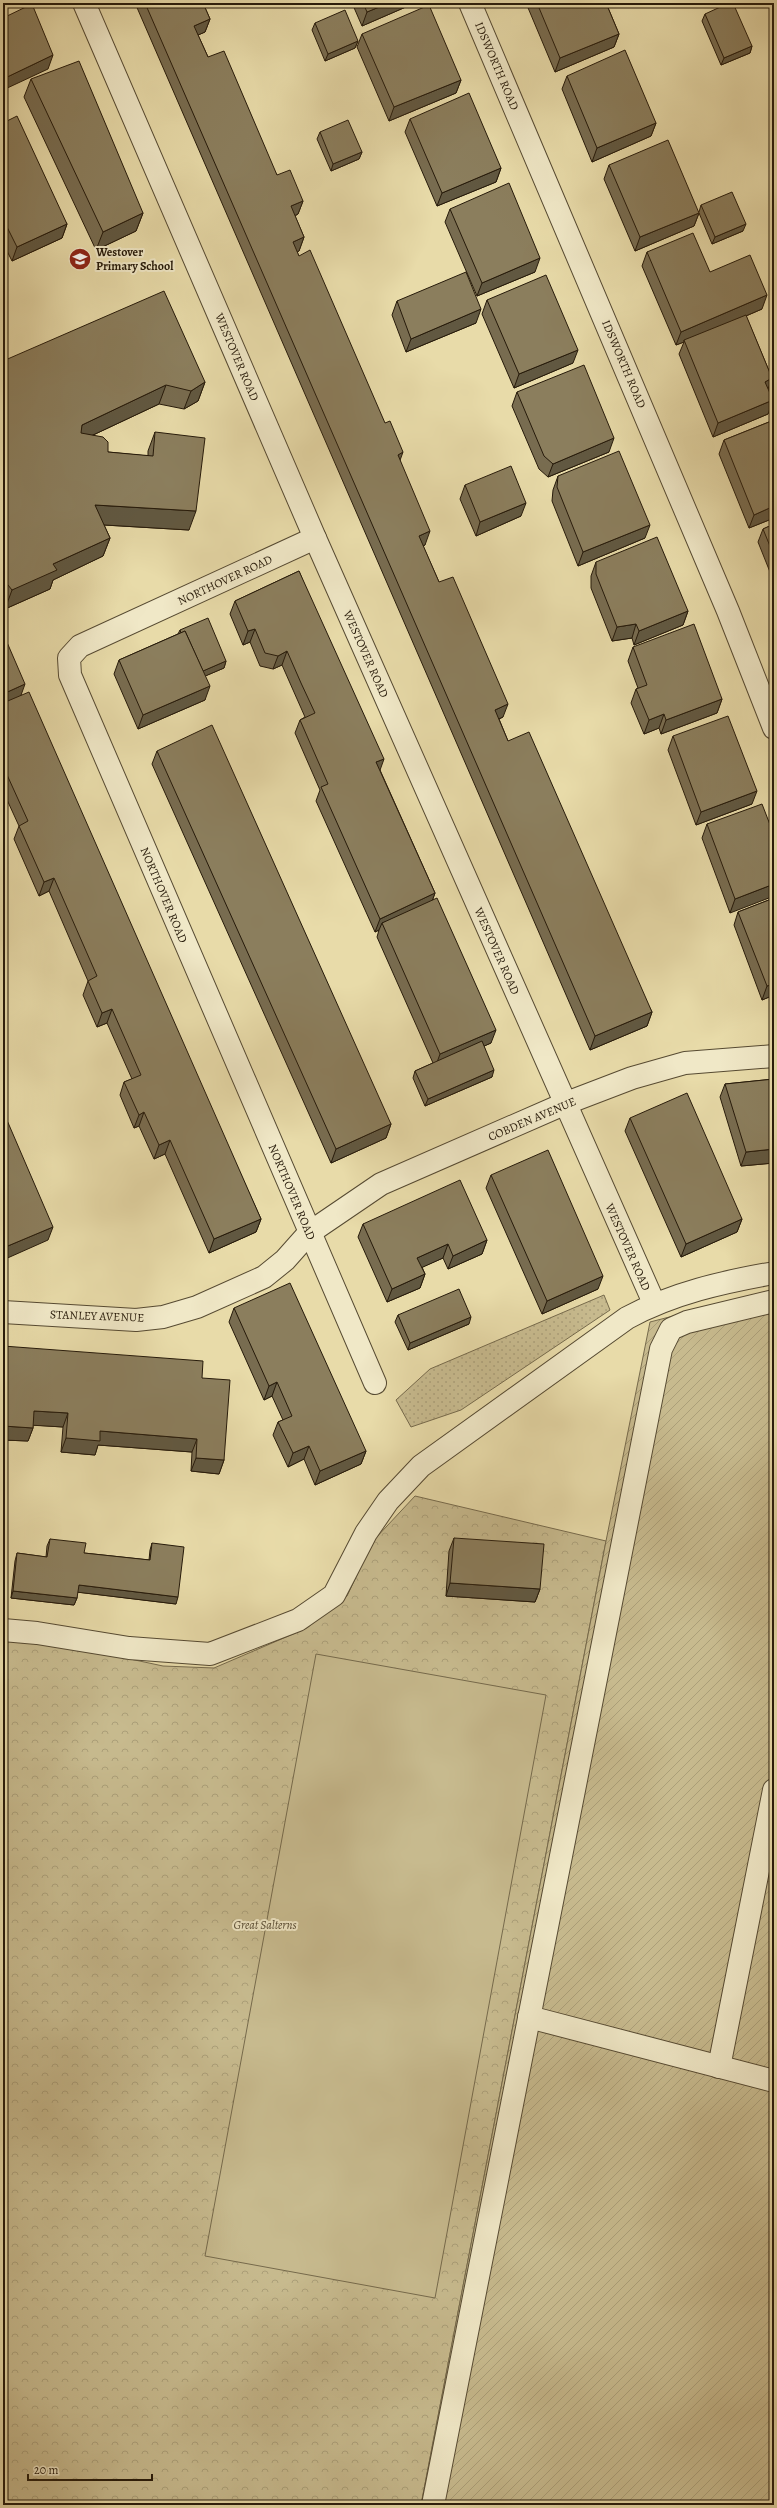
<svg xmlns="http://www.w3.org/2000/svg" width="777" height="2508" viewBox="0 0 777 2508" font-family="Alegreya,serif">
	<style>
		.grass { fill: url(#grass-dots); stroke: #766a4c }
		.park { fill: url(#park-crowns); stroke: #766a4c }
		.garden { fill: url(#garden-furrows); stroke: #766a4c }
		.pitch { fill: #c7ba8e; stroke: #766a4c }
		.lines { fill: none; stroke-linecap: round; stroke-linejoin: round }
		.minor-casing { stroke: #564a32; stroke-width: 24 }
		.minor { stroke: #f0e8c7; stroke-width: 22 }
		.wall { fill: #786c50; stroke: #261a0a }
		.shaded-wall { fill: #615841; stroke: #261a0a }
		.building { fill: #8b7e5d; stroke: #261a0a }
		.labels { text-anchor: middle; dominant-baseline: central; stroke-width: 4; stroke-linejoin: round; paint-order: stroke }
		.street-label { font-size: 12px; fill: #261a0a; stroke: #f0e8c7 }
		.poi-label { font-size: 12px; font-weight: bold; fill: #261a0a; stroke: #f0e8c7; text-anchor: start }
		.park-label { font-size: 12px; font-style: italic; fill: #564a32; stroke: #f0e8c7 }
	</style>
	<defs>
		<pattern id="grass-dots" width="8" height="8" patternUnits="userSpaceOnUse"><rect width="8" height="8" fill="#c7ba8e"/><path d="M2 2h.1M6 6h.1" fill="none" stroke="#ab9f79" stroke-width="1.8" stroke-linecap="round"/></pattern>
		<pattern id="park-crowns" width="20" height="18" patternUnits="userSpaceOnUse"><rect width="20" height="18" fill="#c7ba8e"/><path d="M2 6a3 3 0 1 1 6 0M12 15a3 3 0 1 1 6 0" fill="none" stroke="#ab9f79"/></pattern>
		<pattern id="garden-furrows" width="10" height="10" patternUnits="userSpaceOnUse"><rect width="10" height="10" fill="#c7ba8e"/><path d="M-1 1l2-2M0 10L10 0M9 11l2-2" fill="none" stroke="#ab9f79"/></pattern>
	</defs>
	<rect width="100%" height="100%" fill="#e8dba9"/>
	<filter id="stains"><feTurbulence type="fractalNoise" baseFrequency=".005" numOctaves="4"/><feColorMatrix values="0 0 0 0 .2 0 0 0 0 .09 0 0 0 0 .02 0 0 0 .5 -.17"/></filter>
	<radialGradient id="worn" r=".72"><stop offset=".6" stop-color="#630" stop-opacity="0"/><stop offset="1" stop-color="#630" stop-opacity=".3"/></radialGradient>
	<polygon class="grass" points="604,1295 610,1310 461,1410 411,1427 396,1400 430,1369"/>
	<polygon class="park" points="415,1496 606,1541 421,2505 3,2505 3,1639 55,1643 163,1666 214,1668 307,1628 347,1596 373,1541"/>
	<polygon class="garden" points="774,1290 774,2505 421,2505 606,1541 650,1322"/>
	<polygon class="pitch" points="316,1654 546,1695 435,2298 205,2256"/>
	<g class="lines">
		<g class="minor-casing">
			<g id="minor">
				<polyline points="84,3 315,538 654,1303"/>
				<polyline points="470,3 728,611 774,728"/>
				<polyline points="315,538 80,646 69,658 70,675 375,1383"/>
				<polyline points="3,1312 136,1320 163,1317 197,1307 264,1277 285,1260 309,1233 381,1184 564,1104 632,1078 685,1063 774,1056"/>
				<path d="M3,1630L37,1633L129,1648L210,1654L298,1620L334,1595L366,1533L388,1501L421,1466L627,1318C673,1293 723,1282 774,1273"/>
				<polyline points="529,2017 774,2081"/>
				<polyline points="719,2067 774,1790"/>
				<polyline points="433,2505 661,1349 671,1329 687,1322 774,1301"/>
			</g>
		</g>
		<use href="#minor" class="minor"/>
	</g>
	<g class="wall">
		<polygon points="135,3 203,3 210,19 205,32 198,35 208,57 277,175 303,201 298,214 295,216 304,237 299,251 297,252 400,461 425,545 423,546 439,582 503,717 499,719 508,741 652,1012 647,1026 590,1050"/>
		<polygon points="352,3 415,3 362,26"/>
		<polygon points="526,3 606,3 619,34 614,47 555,72"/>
		<polygon points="705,14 752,46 750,53 721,65 702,21"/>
		<polygon points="315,23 358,41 355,48 325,61 312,30"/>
		<polygon points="362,34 461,80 456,93 389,121 357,47"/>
		<polygon points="567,76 656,123 651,136 592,162 562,89"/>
		<polygon points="31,79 143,213 136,231 96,250 24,97"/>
		<polygon points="410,119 501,168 496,182 437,206 405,132"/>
		<polygon points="3,123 67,224 62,238 12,261 3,243"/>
		<polygon points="320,132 362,152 359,159 331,171 317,139"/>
		<polygon points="609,165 699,212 701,205 743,231 712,244 699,213 694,226 635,251 604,179"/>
		<polygon points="450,209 535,272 477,296 445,222"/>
		<polygon points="647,252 710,272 762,309 746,316 772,378 768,389 773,400 768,414 713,437 679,354 684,342 676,345 642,266"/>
		<polygon points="774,286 774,297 772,292"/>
		<polygon points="487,300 573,363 514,388 482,314"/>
		<polygon points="397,301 476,323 406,352 392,315"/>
		<polygon points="3,361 205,382 198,401 184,409 159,404 93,435 108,452 148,456 148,451 155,432 189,530 104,525 110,538 103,556 53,580 50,589 5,609 3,606"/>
		<polygon points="517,392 609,452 548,477 539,469 512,406"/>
		<polygon points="774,420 774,518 749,528 719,454 724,440"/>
		<polygon points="558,476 645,538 578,566 552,501 553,490"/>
		<polygon points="465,485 521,516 476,536 460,499"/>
		<polygon points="774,524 774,582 758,542 763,529"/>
		<polygon points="596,562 688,611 683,625 634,645 632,638 612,641 591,588 591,576"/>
		<polygon points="299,571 380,770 435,893 432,901 491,1043 484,1046 492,1077 425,1106 413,1078 415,1071 433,1063 377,937 379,930 375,932 316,801 320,790 295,733 300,720 305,717 282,665 273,669 260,666 250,642 243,645 230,614 235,601"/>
		<polygon points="180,630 226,661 224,668 205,676 205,700 138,729 114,674 119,660 178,634"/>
		<polygon points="3,641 21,695 261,1219 256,1232 209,1253 165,1154 154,1159 139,1126 134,1128 120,1095 124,1082 132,1079 107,1023 97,1027 83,995 88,981 49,891 39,896 14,839 19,826 3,791"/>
		<polygon points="633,647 722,699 717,713 661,734 659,728 644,734 631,703 636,689 638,688 628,661"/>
		<polygon points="673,736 752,804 696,825 668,750"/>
		<polygon points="157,751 391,1124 386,1138 331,1163 152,764"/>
		<polygon points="707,824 774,835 730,913 702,838"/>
		<polygon points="774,898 774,995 762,1000 734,925 738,912"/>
		<polygon points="774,1079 774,1163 741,1166 720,1097 725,1084"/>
		<polygon points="630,1118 742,1219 737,1232 681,1257 625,1131"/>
		<polygon points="491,1175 598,1289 542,1314 486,1188"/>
		<polygon points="363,1224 487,1240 482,1254 448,1269 443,1258 422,1267 425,1274 420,1288 387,1302 358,1237"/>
		<polygon points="234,1308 366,1451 361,1464 315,1485 304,1459 288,1467 273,1435 278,1422 283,1420 272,1396 264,1400 229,1322"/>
		<polygon points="398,1315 469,1324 408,1350 395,1322"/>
		<polygon points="3,1346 202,1378 224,1460 219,1474 191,1471 192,1452 98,1445 95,1455 61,1452 63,1427 33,1425 33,1428 28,1441 3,1440"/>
		<polygon points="454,1538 540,1589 535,1602 446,1596 449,1551"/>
		<polygon points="50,1539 84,1553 149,1560 150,1550 152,1543 176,1604 77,1592 77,1598 74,1605 11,1598 15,1561 17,1553 46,1557 47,1546"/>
	</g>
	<g class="shaded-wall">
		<polygon points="389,3 415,3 362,26 367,12"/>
		<polygon points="210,19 205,32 189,39 194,26"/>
		<polygon points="619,34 614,47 555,72 560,58"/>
		<polygon points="358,41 355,48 325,61 328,54"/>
		<polygon points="752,46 750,53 721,65 724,58"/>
		<polygon points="53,55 48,69 3,90 3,79"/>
		<polygon points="461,80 456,93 389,121 394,107"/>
		<polygon points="656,123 651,136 592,162 597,148"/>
		<polygon points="362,152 359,159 331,171 333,164"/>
		<polygon points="501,168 496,182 437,206 442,193"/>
		<polygon points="303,201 298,214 286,220 291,206"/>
		<polygon points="143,213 136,231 96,250 103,232"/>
		<polygon points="699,213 694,226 635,251 640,237"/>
		<polygon points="67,224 62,238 12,261 17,247"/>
		<polygon points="746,224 743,231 712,244 715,237"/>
		<polygon points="304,237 299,251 288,256 293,242"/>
		<polygon points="540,258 535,272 477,296 482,283"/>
		<polygon points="767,295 762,309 685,342 684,340 684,342 676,345 681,332"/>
		<polygon points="481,309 476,323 406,352 411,339"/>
		<polygon points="578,350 573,363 514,388 519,374"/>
		<polygon points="772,378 767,392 765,382"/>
		<polygon points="205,382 198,401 184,409 191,391"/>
		<polygon points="166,385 159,404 76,443 82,425"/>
		<polygon points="773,400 768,414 713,437 718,423"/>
		<polygon points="614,438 609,452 548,477 553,464"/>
		<polygon points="403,452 398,466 398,455"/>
		<polygon points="526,503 521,516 476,536 480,522"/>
		<polygon points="95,505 196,511 189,530 88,524"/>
		<polygon points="774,506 774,518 749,528 754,515"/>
		<polygon points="650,525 645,538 578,566 583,552"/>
		<polygon points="430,531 425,545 414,549 419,536"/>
		<polygon points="110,538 103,556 53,580 50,589 5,609 12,590 53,564"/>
		<polygon points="688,611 683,625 634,645 639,631"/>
		<polygon points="636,624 632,638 612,641 617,627"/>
		<polygon points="255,629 250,642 243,645 248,631"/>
		<polygon points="287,651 282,665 273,669 278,656"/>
		<polygon points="226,661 224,668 196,680 198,673"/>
		<polygon points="25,684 20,698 3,705 3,694"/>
		<polygon points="210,686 205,700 138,729 143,715"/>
		<polygon points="722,699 717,713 661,734 666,720"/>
		<polygon points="508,704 503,717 490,723 495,710"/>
		<polygon points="664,714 659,728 644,734 649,720"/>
		<polygon points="384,759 379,773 376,762"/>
		<polygon points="757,791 752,804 696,825 701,812"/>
		<polygon points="54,878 49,891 39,896 44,882"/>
		<polygon points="774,884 774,896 730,913 735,899"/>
		<polygon points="435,893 430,907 382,923 379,930 375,932 380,919"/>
		<polygon points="774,984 774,995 762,1000 767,986"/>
		<polygon points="112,1009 107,1023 97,1027 102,1013"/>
		<polygon points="652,1012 647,1026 590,1050 595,1036"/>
		<polygon points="496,1030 491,1043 435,1068 440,1054"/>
		<polygon points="494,1070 492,1077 425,1106 428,1099"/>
		<polygon points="144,1112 139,1126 134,1128 139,1115"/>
		<polygon points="391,1124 386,1138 331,1163 336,1149"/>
		<polygon points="170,1140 165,1154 154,1159 159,1145"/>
		<polygon points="774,1149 774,1163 741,1166 746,1152"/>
		<polygon points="261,1219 256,1232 209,1253 214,1239"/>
		<polygon points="742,1219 737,1232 681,1257 686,1244"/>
		<polygon points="53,1227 48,1240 3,1260 3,1248"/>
		<polygon points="487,1240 482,1254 448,1269 453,1256"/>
		<polygon points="448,1244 443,1258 412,1272 417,1258"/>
		<polygon points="425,1274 420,1288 387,1302 392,1289"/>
		<polygon points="603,1276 598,1289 542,1314 547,1301"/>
		<polygon points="471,1317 469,1324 408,1350 410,1343"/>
		<polygon points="277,1382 272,1396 264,1400 269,1386"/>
		<polygon points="34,1411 68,1413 63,1427 29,1425"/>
		<polygon points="3,1426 33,1428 28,1441 3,1440"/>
		<polygon points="100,1431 197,1439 192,1452 98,1445 95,1455 61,1452 66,1438"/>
		<polygon points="309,1446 304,1459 288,1467 293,1453"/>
		<polygon points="366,1451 361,1464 315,1485 320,1471"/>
		<polygon points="196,1458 224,1460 219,1474 191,1471"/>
		<polygon points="450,1583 540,1589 535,1602 446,1596"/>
		<polygon points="79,1585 178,1597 176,1604 76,1592"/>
		<polygon points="13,1591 77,1598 74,1605 11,1598"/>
	</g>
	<g class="building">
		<polygon points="145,3 203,3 210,19 194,26 208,57 224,51 277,175 290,170 303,201 291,206 304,237 293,242 299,256 310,250 385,423 390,421 403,452 398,455 430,531 419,536 439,582 453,577 508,704 495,710 508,741 529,732 652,1012 595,1036"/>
		<polygon points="363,3 389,3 367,12"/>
		<polygon points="537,3 606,3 619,34 560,58"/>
		<polygon points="729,3 733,3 752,46 724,58 705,14"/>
		<polygon points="32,4 53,55 3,79 3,18"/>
		<polygon points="429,5 461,80 394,107 362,34"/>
		<polygon points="345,10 358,41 328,54 315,23"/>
		<polygon points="625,50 656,123 597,148 567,76"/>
		<polygon points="79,61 143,213 103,232 31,79"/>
		<polygon points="469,93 501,168 442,193 410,119"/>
		<polygon points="17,116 67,224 17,247 3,219 3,123"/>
		<polygon points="348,120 362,152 333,164 320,132"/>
		<polygon points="668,140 699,213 640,237 609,165"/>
		<polygon points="509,183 540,258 482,283 450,209"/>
		<polygon points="732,192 746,224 715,237 701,205"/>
		<polygon points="693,233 710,272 750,255 767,295 681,332 647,252"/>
		<polygon points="466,272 481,309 411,339 397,301"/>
		<polygon points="546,275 578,350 519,374 487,300"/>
		<polygon points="164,291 205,382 191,391 166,385 82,425 81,433 103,437 108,442 108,452 153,456 155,432 205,438 196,511 95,505 110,538 53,564 57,570 12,590 4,580 3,582 3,361"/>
		<polygon points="746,315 772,378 765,382 773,400 718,423 684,340"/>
		<polygon points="584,365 614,438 553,464 544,456 517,392"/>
		<polygon points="774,420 774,506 754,515 724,440"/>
		<polygon points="619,451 650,525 583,552 557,487 558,476"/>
		<polygon points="511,466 526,503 480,522 465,485"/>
		<polygon points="774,524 774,556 763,529"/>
		<polygon points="657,537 688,611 639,631 636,624 617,627 596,574 596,562"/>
		<polygon points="299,571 384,759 376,762 435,893 380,919 321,787 328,784 300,720 315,713 301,683 287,651 278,656 265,653 255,629 248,631 235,601"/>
		<polygon points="208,618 226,661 203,671 185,631 181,633 180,630"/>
		<polygon points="694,624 722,699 666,720 664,714 649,720 636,689 647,685 633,647"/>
		<polygon points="185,631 210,686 143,715 119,660"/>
		<polygon points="6,640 25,684 3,694 3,641"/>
		<polygon points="29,692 261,1219 214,1239 170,1140 159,1145 144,1112 139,1115 124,1082 141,1075 112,1009 102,1013 88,981 97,976 54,878 44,882 19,826 28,821 3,766 3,703"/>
		<polygon points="728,716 757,791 701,812 673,736"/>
		<polygon points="212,725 391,1124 336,1149 157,751"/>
		<polygon points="762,804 774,835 774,884 735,899 707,824"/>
		<polygon points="437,898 496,1030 440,1054 382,923"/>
		<polygon points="774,898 774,984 767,986 738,912"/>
		<polygon points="482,1041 494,1070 428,1099 415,1071"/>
		<polygon points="774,1079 774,1149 746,1152 725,1084"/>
		<polygon points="687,1093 742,1219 686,1244 630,1118"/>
		<polygon points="3,1111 53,1227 3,1248"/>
		<polygon points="548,1150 603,1276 547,1301 491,1175"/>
		<polygon points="460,1180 487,1240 453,1256 448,1244 417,1258 425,1274 392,1289 363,1224"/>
		<polygon points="290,1283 366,1451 320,1471 309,1446 293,1453 278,1422 292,1416 277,1382 269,1386 234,1308"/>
		<polygon points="459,1289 471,1317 410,1343 398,1315"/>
		<polygon points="3,1346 203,1361 202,1378 230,1380 224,1460 196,1458 197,1439 100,1431 100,1441 66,1438 68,1413 34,1411 33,1428 3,1426"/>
		<polygon points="454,1538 544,1544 540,1589 450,1583"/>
		<polygon points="50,1539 86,1543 84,1553 150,1560 152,1543 184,1547 178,1597 79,1585 77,1598 13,1591 17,1553 47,1557"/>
	</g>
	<defs>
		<g id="school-disc" transform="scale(1.15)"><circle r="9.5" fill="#8f2418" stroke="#f0e8c7"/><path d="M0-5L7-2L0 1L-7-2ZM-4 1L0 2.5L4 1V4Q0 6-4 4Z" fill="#fff"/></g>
	</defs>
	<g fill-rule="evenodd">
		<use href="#school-disc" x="80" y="259"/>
	</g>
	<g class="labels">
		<g class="street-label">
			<text transform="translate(497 66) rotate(67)">IDSWORTH ROAD</text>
			<text transform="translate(237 357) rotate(67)">WESTOVER ROAD</text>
			<text transform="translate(624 364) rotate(67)">IDSWORTH ROAD</text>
			<text transform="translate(225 580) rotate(-25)">NORTHOVER ROAD</text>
			<text transform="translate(366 654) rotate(66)">WESTOVER ROAD</text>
			<text transform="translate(164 895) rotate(67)">NORTHOVER ROAD</text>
			<text transform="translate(497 951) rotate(66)">WESTOVER ROAD</text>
			<text transform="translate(532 1119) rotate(-23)">COBDEN AVENUE</text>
			<text transform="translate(292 1192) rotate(67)">NORTHOVER ROAD</text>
			<text transform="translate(628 1247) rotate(66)">WESTOVER ROAD</text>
			<text transform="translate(97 1316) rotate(2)">STANLEY AVENUE</text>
		</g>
		<g class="poi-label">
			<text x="96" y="252">Westover<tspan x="96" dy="14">Primary School</tspan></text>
		</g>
		<g class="park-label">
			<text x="265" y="1925">Great Salterns</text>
		</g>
	</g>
	<rect width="777" height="2508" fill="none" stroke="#e8dba9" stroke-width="16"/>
	<rect x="4" y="4" width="769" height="2500" fill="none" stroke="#261a0a" stroke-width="2"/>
	<rect x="8" y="8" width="761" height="2492" fill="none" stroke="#261a0a"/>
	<path d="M28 2474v6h124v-6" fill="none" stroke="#261a0a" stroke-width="2"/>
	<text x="34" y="2474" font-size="12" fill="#261a0a" stroke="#f0e8c7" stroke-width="3" paint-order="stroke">20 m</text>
	<rect width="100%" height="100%" filter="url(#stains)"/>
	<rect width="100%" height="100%" fill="url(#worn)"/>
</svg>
